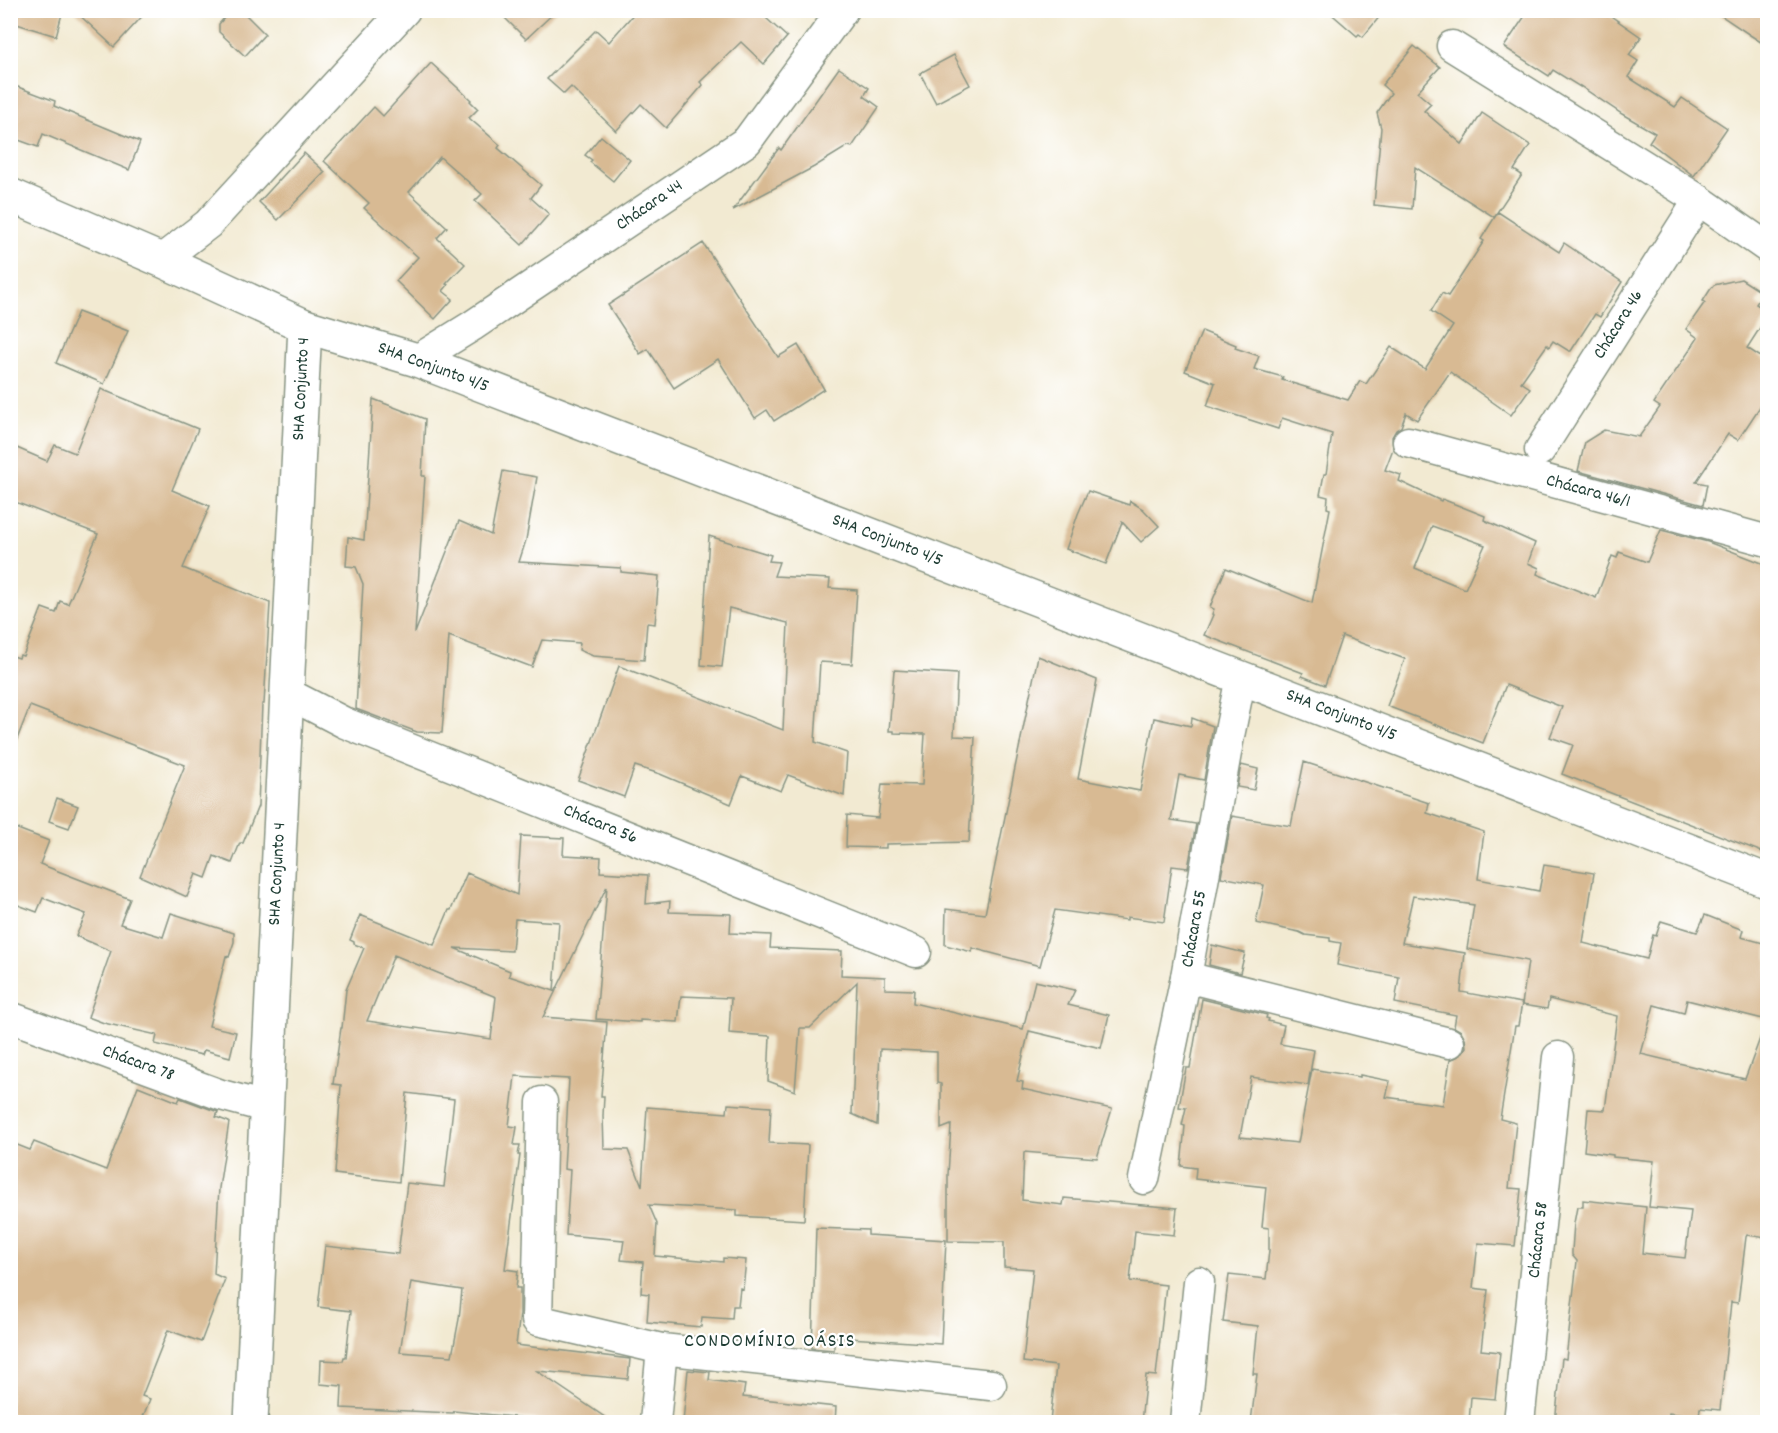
<svg xmlns="http://www.w3.org/2000/svg" width="1778" height="1433" viewBox="0 0 1778 1433" font-family="Dekko,sans-serif">
	<style>
		.building { fill: #d8ba93; fill-rule: evenodd }
		.lines { fill: none; stroke-linecap: round; stroke-linejoin: round }
		.minor-casing { stroke: #889483; stroke-width: 33 }
		.tertiary-casing { stroke: #889483; stroke-width: 36 }
		.minor { stroke: #fff; stroke-width: 30 }
		.tertiary { stroke: #fff; stroke-width: 33 }
		.labels { text-anchor: middle; dominant-baseline: central; stroke-width: 4.5; stroke-linejoin: round; paint-order: stroke }
		.street-label { font-size: 18px; fill: #1f3d34; stroke: #fff }
		.neighbourhood-label { font-size: 20px; letter-spacing: 1.5px; fill: #1f3d34; stroke: #fff }
	</style>
	<rect width="100%" height="100%" fill="#fff"/>
	<filter id="ink" filterUnits="userSpaceOnUse"><feTurbulence type="fractalNoise" baseFrequency=".0167" numOctaves="2"/><feDisplacementMap in="SourceGraphic" scale="12" xChannelSelector="R" yChannelSelector="G"/><feConvolveMatrix kernelMatrix="1 2 1 2 8 2 1 2 1" color-interpolation-filters="sRGB"/></filter>
	<filter id="wash" filterUnits="userSpaceOnUse"><feTurbulence type="fractalNoise" baseFrequency=".008" numOctaves="4" result="noise"/><feDisplacementMap in="SourceGraphic" scale="24" xChannelSelector="R" yChannelSelector="G"/><feGaussianBlur stdDeviation="1.35" result="paint"/><feColorMatrix in="noise" values="0 0 0 0 0 0 0 0 0 0 0 0 0 0 0 0 0 1.4 0 .05"/><feComposite in="paint" operator="in"/></filter>
	<g filter="url(#wash)">
		<rect width="100%" height="100%" fill="#f2ead2"/>
		<g id="blocks">
			<g class="building">
				<polygon points="10,10 63,10 56,36 10,22"/>
				<polygon points="74,10 148,10 114,47"/>
				<polygon points="231,10 241,10 265,34 245,56 219,32 219,24"/>
				<polygon points="497,10 557,10 526,39"/>
				<polygon points="637,10 757,10 787,37 764,64 741,42 700,82 703,85 666,128 641,104 616,131 571,87 564,94 547,79 596,30 609,42"/>
				<polygon points="1327,10 1385,10 1363,37 1359,34 1357,36"/>
				<polygon points="1529,10 1602,10 1641,37 1629,55 1638,61 1628,77 1675,107 1682,98 1727,128 1694,176 1649,142 1655,133 1622,114 1580,86 1580,87 1553,70 1549,76 1504,47"/>
				<polygon points="1713,10 1767,10 1767,46 1750,35"/>
				<polygon points="1414,46 1440,67 1417,92 1431,104 1424,111 1462,144 1482,113 1530,145 1514,170 1522,175 1494,217 1415,167 1412,209 1374,205 1381,128 1377,113 1391,93 1382,85"/>
				<polygon points="954,55 970,85 936,103 920,73"/>
				<polygon points="431,63 471,100 470,101 478,109 469,118 500,145 498,148 541,185 531,198 549,214 522,245 475,201 482,194 440,157 409,192 447,227 437,238 465,264 446,284 448,285 443,291 453,299 435,319 396,281 418,257 364,208 369,203 324,161 374,107 383,116"/>
				<polygon points="839,68 869,88 864,96 879,107 852,147 848,146 814,167 733,210 779,148 781,150"/>
				<polygon points="10,84 55,101 54,106 140,142 129,170 43,134 38,147 10,137"/>
				<polygon points="601,136 630,160 613,181 590,162 592,160 585,155"/>
				<polygon points="304,153 325,172 278,220 259,202"/>
				<path d="M1498,212L1559,252L1564,243L1622,282L1600,317L1595,314L1571,351H1569L1553,341L1549,347L1547,345L1521,382L1530,388L1511,415L1450,372L1417,420L1406,413L1401,427L1396,430L1392,437L1393,449L1385,470L1401,475L1399,481L1441,501L1442,499L1485,516L1484,520L1535,543L1528,563L1539,568L1537,574L1596,598L1612,556L1617,558L1619,552L1647,562L1661,530L1708,542L1767,565V854L1562,774L1573,745L1550,737L1562,707L1506,685L1483,743L1387,706L1405,659L1342,636L1325,685L1302,676L1303,673L1204,635L1213,615L1212,614L1214,609L1210,607L1226,568L1312,603L1330,509L1327,508L1328,497L1320,495L1324,474H1326L1332,434L1282,418L1278,429L1207,406L1215,383L1185,371L1202,331L1236,345L1235,348L1259,356L1254,369L1283,377L1282,380L1348,400L1360,381L1366,384L1391,347L1425,369L1453,326L1431,311L1442,293L1448,296L1484,241L1481,239ZM1432,526L1485,545L1465,589L1415,568Z"/>
				<polygon points="703,243 778,357 798,345 824,389 774,421 767,410 755,418 718,359 674,388 648,349 640,354 608,305"/>
				<polygon points="1741,279 1763,293 1756,304 1767,311 1767,317 1747,348 1767,361 1767,396 1738,440 1728,434 1696,482 1707,484 1703,505 1578,471 1585,442 1604,430 1639,437 1660,407 1654,403 1698,338 1686,329 1705,302 1703,301 1710,290 1714,285"/>
				<polygon points="78,312 128,331 104,384 56,363"/>
				<polygon points="101,389 198,429 172,490 210,506 183,568 270,603 264,704 262,704 258,806 243,843 240,843 232,863 214,856 206,878 196,874 187,897 140,876 185,765 30,706 12,752 10,751 10,655 19,658 20,655 23,656 42,608 56,613 60,601 68,604 98,534 10,500 10,445 47,461 55,445 75,453"/>
				<polygon points="373,399 425,419 422,476 425,476 415,633 459,521 491,535 503,471 537,477 526,540 519,562 621,568 621,572 659,576 655,624 647,623 644,660 593,656 579,650 580,643 542,640 532,667 449,636 442,733 417,732 356,709 363,584 356,567 346,566 348,537 364,540"/>
				<polygon points="1088,491 1129,505 1130,501 1143,509 1159,526 1141,542 1122,522 1106,564 1066,549 1078,514"/>
				<polygon points="709,536 771,555 769,561 779,562 774,576 830,579 829,588 857,590 852,664 820,662 815,742 847,753 844,796 788,775 781,791 742,776 731,804 660,774 635,766 624,797 578,780 619,666 783,730 788,623 729,608 722,667 701,665"/>
				<polygon points="1038,656 1097,680 1078,779 1140,791 1154,718 1191,726 1192,718 1213,726 1204,780 1179,775 1171,820 1196,824 1188,868 1172,866 1164,922 1127,917 1127,920 1055,910 1040,966 972,948 972,952 945,945 946,909 985,914"/>
				<polygon points="894,670 957,674 954,736 975,737 969,842 886,844 886,848 846,847 847,815 878,818 882,784 922,785 925,734 894,733 894,731 889,731"/>
				<polygon points="1304,762 1429,803 1427,813 1484,832 1478,879 1539,891 1544,865 1594,873 1583,943 1647,959 1653,935 1656,936 1661,921 1697,932 1705,915 1743,930 1741,937 1767,944 1767,1020 1687,1000 1684,1013 1654,1005 1641,1054 1745,1079 1765,1025 1767,1025 1767,1238 1747,1235 1746,1237 1738,1303 1731,1302 1720,1410 1700,1408 1699,1417 1669,1413 1668,1421 1658,1420 1657,1422 1555,1422 1562,1358 1566,1359 1577,1261 1572,1255 1572,1251 1574,1223 1577,1207 1583,1207 1583,1200 1646,1207 1642,1253 1685,1258 1691,1211 1649,1207 1654,1161 1613,1157 1613,1155 1584,1151 1588,1109 1605,1110 1617,1016 1549,999 1547,1009 1522,1005 1528,961 1467,949 1474,905 1413,896 1402,943 1465,953 1461,992 1522,1003 1518,1026 1515,1026 1500,1119 1516,1123 1509,1188 1521,1189 1515,1246 1478,1243 1473,1288 1488,1290 1481,1350 1500,1352 1495,1399 1471,1397 1469,1422 1251,1422 1257,1374 1253,1374 1258,1326 1223,1322 1229,1275 1266,1279 1269,1250 1269,1228 1262,1227 1266,1187 1195,1179 1196,1168 1181,1166 1185,1126 1182,1125 1186,1108 1179,1107 1186,1068 1190,1068 1202,999 1267,1015 1266,1018 1269,1019 1268,1021 1284,1025 1280,1044 1314,1050 1308,1085 1251,1077 1240,1137 1298,1143 1312,1069 1360,1077 1360,1075 1390,1081 1386,1097 1443,1105 1450,1060 1461,1055 1466,1047 1465,1038 1461,1031 1454,1027 1456,1015 1395,1003 1399,977 1337,965 1341,943 1330,941 1330,938 1305,935 1299,932 1256,923 1264,885 1221,877 1232,816 1291,826"/>
				<polygon points="1241,765 1258,769 1254,790 1237,787"/>
				<polygon points="57,798 78,806 69,828 49,821"/>
				<polygon points="10,826 49,841 40,864 130,899 120,924 163,937 171,913 234,933 234,942 229,957 226,956 209,1026 236,1032 230,1057 204,1050 202,1055 155,1044 157,1035 104,1023 88,1017 111,951 76,936 86,914 43,898 37,912 10,902"/>
				<path d="M521,836L564,838L563,855L601,857L600,872L648,875L646,904L670,901L669,912L731,914L730,933L771,935L770,948L842,951L841,975L885,977V989L914,990L913,1003L1023,1029L1035,981L1075,990L1068,1005L1109,1015L1101,1048L1029,1031L1017,1081L1023,1082L1022,1089L1112,1109L1097,1158L1024,1152L1022,1200L1063,1205L1064,1198L1177,1208L1174,1235L1135,1231L1130,1281L1166,1285L1156,1376L1146,1375L1141,1422H1050L1056,1366L1023,1362L1033,1269L1004,1267V1242L948,1241V1175L951,1125L941,1129V1084L937,1083V1052L880,1049L877,1125L852,1114L857,982L810,1028H800L795,1091L768,1081L770,1036L729,1033L731,998L681,996L678,1022L640,1020V1022L596,1019L607,886L543,1017L607,1022L601,1096H604L603,1116L604,1149L628,1150L642,1186L647,1107L727,1113L728,1104L771,1107L769,1143L808,1145L804,1220L737,1216V1210L649,1205L657,1224L655,1256L723,1262V1258L746,1260L743,1289L740,1288L738,1306H733L732,1319L702,1317L701,1327L647,1322L649,1294L641,1293L643,1262L621,1260L624,1240L566,1235L570,1170L564,1169L569,1079L515,1076L509,1126L517,1127L514,1145H520L518,1155H520L505,1269L518,1271L516,1288H520V1314L516,1345L630,1359L628,1379L537,1371L612,1422H545V1420L454,1411L453,1413L341,1408L342,1386L320,1384L321,1360L343,1361L344,1357H346L351,1311L318,1307L325,1246L398,1254L407,1183L444,1187L454,1099L407,1093L399,1182L335,1174L341,1085L333,1084L341,1028H342L346,990L364,948L354,944V942L350,940L360,915L434,945L449,910H451L467,873L517,895ZM515,919L559,922L554,991L509,976L510,971L454,948L512,951ZM394,955L496,997L491,1039L367,1021ZM411,1282L462,1290L459,1319L452,1356L400,1352Z"/>
				<polygon points="1212,945 1245,953 1240,973 1209,965"/>
				<polygon points="138,1086 178,1102 180,1098 218,1112 216,1117 229,1122 219,1188 214,1274 225,1279 201,1342 168,1330 142,1396 150,1399 141,1422 35,1422 10,1413 10,1142 30,1150 34,1142 106,1170"/>
				<polygon points="816,1228 868,1230 868,1235 946,1240 941,1344 834,1337 834,1350 812,1348"/>
				<polygon points="688,1370 710,1372 709,1380 745,1385 743,1397 836,1407 835,1422 683,1422"/>
			</g>
		</g>
	</g>
	<g filter="url(#ink)">
		<use href="#blocks" fill-opacity="0" stroke="#889483" stroke-width="1.5"/>
		<g class="lines">
			<g class="minor-casing">
				<g id="minor">
					<polyline points="1452,46 1699,200 1768,248"/>
					<polyline points="161,260 208,224 405,10"/>
					<polyline points="417,360 472,326 747,141 843,10"/>
					<polyline points="1408,442 1768,541"/>
					<polyline points="1540,450 1699,200"/>
					<polyline points="287,693 345,723 916,952"/>
					<polyline points="1186,977 1449,1043"/>
					<polyline points="10,1017 221,1095 266,1107"/>
					<polyline points="542,1102 537,1320 662,1349"/>
					<polyline points="1144,1179 1186,977 1229,736 1241,677"/>
					<polyline points="655,1422 662,1349 991,1385"/>
					<polyline points="1185,1422 1199,1282"/>
					<polyline points="1519,1422 1558,1057"/>
				</g>
			</g>
			<g class="tertiary-casing">
				<g id="tertiary">
					<polyline points="10,195 161,260 305,326 417,360 1768,881"/>
					<polyline points="251,1422 305,326"/>
				</g>
			</g>
			<use href="#minor" class="minor"/>
			<use href="#tertiary" class="tertiary"/>
		</g>
	</g>
	<g class="labels">
		<g class="street-label">
			<text transform="translate(650 206) rotate(-34)">Chácara 44</text>
			<text transform="translate(1619 325) rotate(-58)">Chácara 46</text>
			<text transform="translate(433 368) rotate(20)">SHA Conjunto 4/5</text>
			<text transform="translate(302 389) rotate(-87)">SHA Conjunto 4</text>
			<text transform="translate(1588 492) rotate(15)">Chácara 46/1</text>
			<text transform="translate(887 541) rotate(21)">SHA Conjunto 4/5</text>
			<text transform="translate(1341 716) rotate(21)">SHA Conjunto 4/5</text>
			<text transform="translate(600 825) rotate(22)">Chácara 56</text>
			<text transform="translate(278 874) rotate(-87)">SHA Conjunto 4</text>
			<text transform="translate(1195 929) rotate(-80)">Chácara 55</text>
			<text transform="translate(138 1064) rotate(20)">Chácara 78</text>
			<text transform="translate(1539 1240) rotate(-84)">Chácara 58</text>
		</g>
		<g class="neighbourhood-label">
			<text x="770" y="1342">CONDOMÍNIO OÁSIS</text>
		</g>
	</g>
	<rect width="1778" height="1433" fill="none" stroke="#fff" stroke-width="36"/>
</svg>
